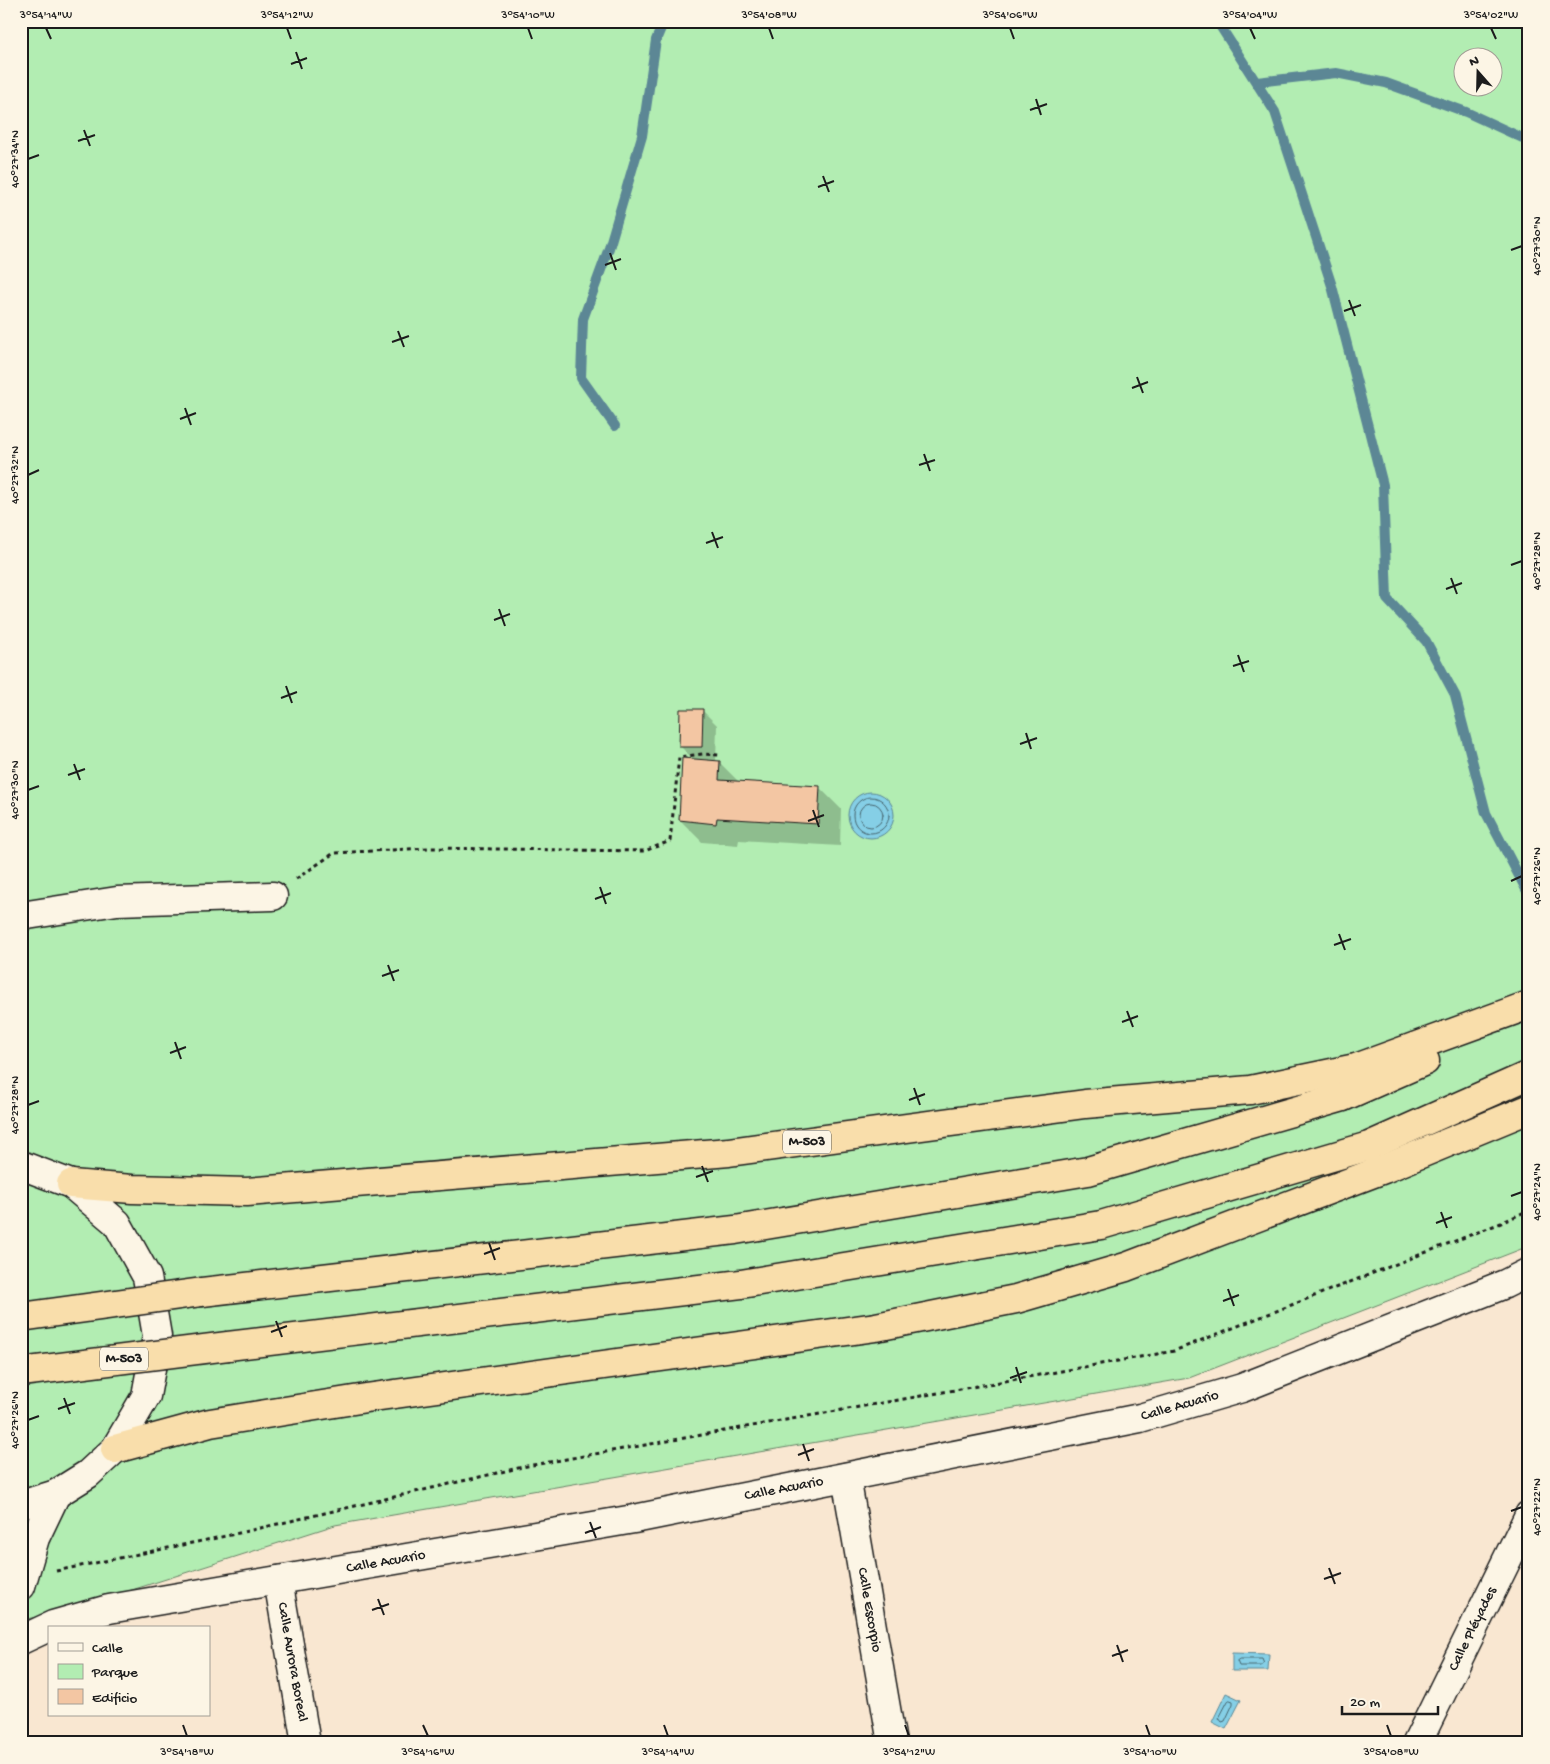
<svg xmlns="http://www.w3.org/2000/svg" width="1550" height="1764" viewBox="0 0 1550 1764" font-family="'Gochi Hand',sans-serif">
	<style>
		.green { fill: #b2edb2; stroke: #678467; fill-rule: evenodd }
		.water { fill: #85cfe6; stroke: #5b8795 }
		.shadow { fill: #0003 }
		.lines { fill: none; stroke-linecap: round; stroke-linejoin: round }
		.shore { stroke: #46646d; stroke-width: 1 }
		.stream { stroke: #5b8795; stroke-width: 10 }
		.building { fill: #f3c6a3; stroke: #1c1c1c }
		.minor-casing { stroke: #1c1c1c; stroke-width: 31 }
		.highway-casing { stroke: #1c1c1c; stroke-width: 31 }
		.path { stroke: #1c1c1c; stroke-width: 3; stroke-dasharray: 4 4; stroke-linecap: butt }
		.minor { stroke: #fcf5e5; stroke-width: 28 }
		.highway { stroke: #f9deab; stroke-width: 28 }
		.highway-bridge-casing { stroke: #1c1c1c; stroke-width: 31; stroke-linecap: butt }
		.highway-bridge { stroke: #f9deab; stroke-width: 28 }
		.ticks { fill: none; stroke: #1c1c1c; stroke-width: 2 }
		.labels { text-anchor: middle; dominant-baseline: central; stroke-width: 4.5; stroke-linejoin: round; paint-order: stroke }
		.shield { fill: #fcf5e5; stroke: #5f5d58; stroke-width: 1 }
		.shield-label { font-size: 14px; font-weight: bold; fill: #1c1c1c }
		.street-label { font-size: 15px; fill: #1c1c1c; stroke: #fcf5e5 }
		.neatline { fill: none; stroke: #1c1c1c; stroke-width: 2 }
		.ticks-label { font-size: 12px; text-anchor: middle; fill: #1c1c1c }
	</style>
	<rect width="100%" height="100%" fill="#f9e7d1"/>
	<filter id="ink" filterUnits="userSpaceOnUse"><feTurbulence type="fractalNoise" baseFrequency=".02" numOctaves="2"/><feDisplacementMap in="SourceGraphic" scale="10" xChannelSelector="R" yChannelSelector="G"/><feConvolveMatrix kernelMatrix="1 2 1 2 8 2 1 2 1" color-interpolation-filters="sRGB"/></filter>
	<g filter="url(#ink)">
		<path class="green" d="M21,21H1529V1246L1189,1378L335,1525L63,1612L21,1620ZM1462,58H1492V88H1462Z"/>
		<g class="water">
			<circle cx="871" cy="815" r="23"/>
			<polygon points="1232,1653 1269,1654 1268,1671 1232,1671"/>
			<polygon points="1226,1693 1241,1700 1226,1729 1212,1722"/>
		</g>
		<polygon class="shadow" points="703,711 717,725 716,762 719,762 740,783 819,787 841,809 840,846 739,840 738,845 702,842 680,820 694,760 680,746"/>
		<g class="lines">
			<g class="shore">
				<circle cx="871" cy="815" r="18"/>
				<circle cx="871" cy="815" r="12"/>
				<polygon points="1240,1659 1262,1659 1264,1664 1261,1666 1239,1666 1237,1661"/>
				<polygon points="1230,1700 1233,1701 1233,1704 1225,1721 1222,1722 1219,1718 1228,1701"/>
			</g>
			<g class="stream">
				<polyline points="1217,21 1275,112 1332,286 1383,485 1387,599 1426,641 1455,695 1486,813 1529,895"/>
				<polyline points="1257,82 1336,73 1386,83 1466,112 1529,141"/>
				<polyline points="615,426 581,378 583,319 609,248 642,136 656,40 664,21"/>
			</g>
		</g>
		<g class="building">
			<polygon points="680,709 703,709 702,747 679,747"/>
			<polygon points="682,758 720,761 719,780 820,786 818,824 717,818 716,824 679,820"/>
		</g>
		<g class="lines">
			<g class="minor-casing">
				<g id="minor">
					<polyline points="21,916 117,901 273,896"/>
					<polyline points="21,1165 71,1184 117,1223 147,1277 157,1336 146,1396 115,1449 88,1474 56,1494 21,1505"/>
					<polyline points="846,1477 892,1743"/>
					<polyline points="278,1580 306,1743"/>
					<polyline points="21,1586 35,1538 56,1494"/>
					<polyline points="21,1640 53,1625 109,1609 634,1519 1140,1418 1242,1388 1505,1284 1529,1272"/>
					<polyline points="1417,1743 1529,1515"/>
				</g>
			</g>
			<g class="highway-casing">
				<g id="highway">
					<polyline points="71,1184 132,1189 247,1192 729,1152 1085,1104 1250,1090 1356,1068 1529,1005"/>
					<polyline points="202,1292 735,1230 1088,1171 1343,1097 1425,1061"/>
					<polyline points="228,1346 741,1284 1101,1225 1369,1146 1529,1075"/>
					<polyline points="115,1449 210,1423 366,1398 876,1327 1016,1299 1126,1267 1384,1169 1529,1109"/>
				</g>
			</g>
			<g class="path">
				<polyline points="296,879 334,853 428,848 645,851 670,841 679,757 703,754 719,755"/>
				<polyline points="56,1571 226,1536 527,1466 1174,1351 1501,1223 1529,1210"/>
			</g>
			<use href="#minor" class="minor"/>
			<use href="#highway" class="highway"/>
			<g class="highway-bridge-casing">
				<g id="highway-bridge">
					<polyline points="21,1317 202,1292"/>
					<polyline points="21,1372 228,1346"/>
				</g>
			</g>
			<use href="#highway-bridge" class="highway-bridge"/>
		</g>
	</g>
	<path class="ticks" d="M46,28L51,39M287,28L291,39M528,28L532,39M769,28L773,39M1010,28L1014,39M1250,28L1255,39M1491,28L1496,39M296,52L302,69M291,64L307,58M1036,99L1041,115M1030,110L1047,104M84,130L90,146M78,141L95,135M28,159L39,155M823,176L829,192M818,187L834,181M1511,250L1522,246M610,253L616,270M605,265L621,259M1349,300L1355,316M1344,311L1361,305M398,331L404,347M392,342L409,336M1137,377L1143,393M1132,388L1148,382M185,408L191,425M180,419L196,413M924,454L930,471M919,465L935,460M28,475L39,470M712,532L718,548M706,543L723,537M1511,565L1522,561M1451,578L1457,594M1446,589L1462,583M499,609L505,626M494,620L510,614M1238,655L1244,672M1233,666L1249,661M286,686L292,703M281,698L297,692M1026,733L1031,749M1020,744L1037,738M74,764L80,780M68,775L85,769M28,790L39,786M813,810L819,827M808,821L824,815M1511,881L1522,876M600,887L606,904M595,899L611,893M1339,934L1345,950M1334,945L1351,939M388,965L394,981M382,976L399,970M1127,1011L1133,1027M1122,1022L1138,1016M175,1042L181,1059M170,1053L186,1047M914,1088L920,1105M909,1100L925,1094M28,1105L39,1101M702,1166L708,1182M696,1177L713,1171M1511,1196L1522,1192M1441,1212L1447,1228M1436,1223L1452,1217M489,1243L495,1260M484,1254L500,1248M1228,1289L1234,1306M1223,1301L1239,1295M276,1321L282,1337M271,1332L287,1326M1016,1367L1021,1383M1010,1378L1027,1372M64,1398L70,1414M58,1409L75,1403M28,1420L39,1416M803,1444L809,1461M798,1455L814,1449M1511,1511L1522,1507M590,1522L596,1538M585,1533L601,1527M1329,1568L1335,1584M1324,1579L1341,1573M378,1599L384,1615M372,1610L389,1604M1117,1645L1123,1662M1112,1656L1128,1650M183,1725L187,1736M423,1725L428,1736M664,1725L668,1736M905,1725L909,1736M1146,1725L1150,1736M1387,1725L1391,1736"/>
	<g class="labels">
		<g class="shield">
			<rect x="783" y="1130.5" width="48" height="23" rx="4"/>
			<rect x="100" y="1347.5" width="48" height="23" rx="4"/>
		</g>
		<g class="shield-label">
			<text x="807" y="1142">M-503</text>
			<text x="124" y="1359">M-503</text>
		</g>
		<g class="street-label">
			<text transform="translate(1180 1406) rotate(-16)">Calle Acuario</text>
			<text transform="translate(784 1489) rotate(-11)">Calle Acuario</text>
			<text transform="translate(386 1562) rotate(-10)">Calle Acuario</text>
			<text transform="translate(869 1610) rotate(80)">Calle Escorpio</text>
			<text transform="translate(1473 1629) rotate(-64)">Calle Pléyades</text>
			<text transform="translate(292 1662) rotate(80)">Calle Aurora Boreal</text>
		</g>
	</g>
	<rect width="1550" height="1764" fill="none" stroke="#fcf5e5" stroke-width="55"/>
	<rect x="48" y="1626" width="162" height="90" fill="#fcf5e5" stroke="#a29e95"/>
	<rect x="58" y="1643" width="25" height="8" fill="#fcf5e5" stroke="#a29e95"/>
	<text x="92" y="1652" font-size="15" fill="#1c1c1c">Calle</text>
	<rect x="58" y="1664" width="25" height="15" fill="#b2edb2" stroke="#a29e95"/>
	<text x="92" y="1676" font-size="15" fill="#1c1c1c">Parque</text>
	<rect x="58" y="1689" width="25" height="15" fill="#f3c6a3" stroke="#a29e95"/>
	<text x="92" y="1702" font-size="15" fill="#1c1c1c">Edificio</text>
	<g transform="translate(1478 72) rotate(340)"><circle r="24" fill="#fcf5e5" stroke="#a29e95"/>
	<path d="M0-4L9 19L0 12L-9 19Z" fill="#1c1c1c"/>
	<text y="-8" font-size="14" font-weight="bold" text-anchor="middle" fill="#1c1c1c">N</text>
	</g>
	<path d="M1342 1706v8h96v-8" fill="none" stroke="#1c1c1c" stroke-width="2.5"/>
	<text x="1350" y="1706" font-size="15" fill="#1c1c1c" stroke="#fcf5e5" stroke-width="4" paint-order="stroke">20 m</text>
	<rect x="28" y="28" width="1494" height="1708" class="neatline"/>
	<g class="ticks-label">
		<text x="46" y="18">3°54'14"W</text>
		<text x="287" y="18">3°54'12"W</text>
		<text x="528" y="18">3°54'10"W</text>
		<text x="769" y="18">3°54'08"W</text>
		<text x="1010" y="18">3°54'06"W</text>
		<text x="1250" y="18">3°54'04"W</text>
		<text x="1491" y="18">3°54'02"W</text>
		<text transform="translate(14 159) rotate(-90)" y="4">40°27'34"N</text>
		<text transform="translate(1536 246) rotate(-90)" y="4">40°27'30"N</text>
		<text transform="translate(14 475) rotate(-90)" y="4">40°27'32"N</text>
		<text transform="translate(1536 561) rotate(-90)" y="4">40°27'28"N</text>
		<text transform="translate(14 790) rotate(-90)" y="4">40°27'30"N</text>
		<text transform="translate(1536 876) rotate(-90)" y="4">40°27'26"N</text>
		<text transform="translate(14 1105) rotate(-90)" y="4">40°27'28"N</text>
		<text transform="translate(1536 1192) rotate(-90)" y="4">40°27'24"N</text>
		<text transform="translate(14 1420) rotate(-90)" y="4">40°27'26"N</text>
		<text transform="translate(1536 1507) rotate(-90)" y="4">40°27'22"N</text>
		<text x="187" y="1755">3°54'18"W</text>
		<text x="428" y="1755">3°54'16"W</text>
		<text x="668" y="1755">3°54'14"W</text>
		<text x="909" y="1755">3°54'12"W</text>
		<text x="1150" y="1755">3°54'10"W</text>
		<text x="1391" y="1755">3°54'08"W</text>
	</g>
</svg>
